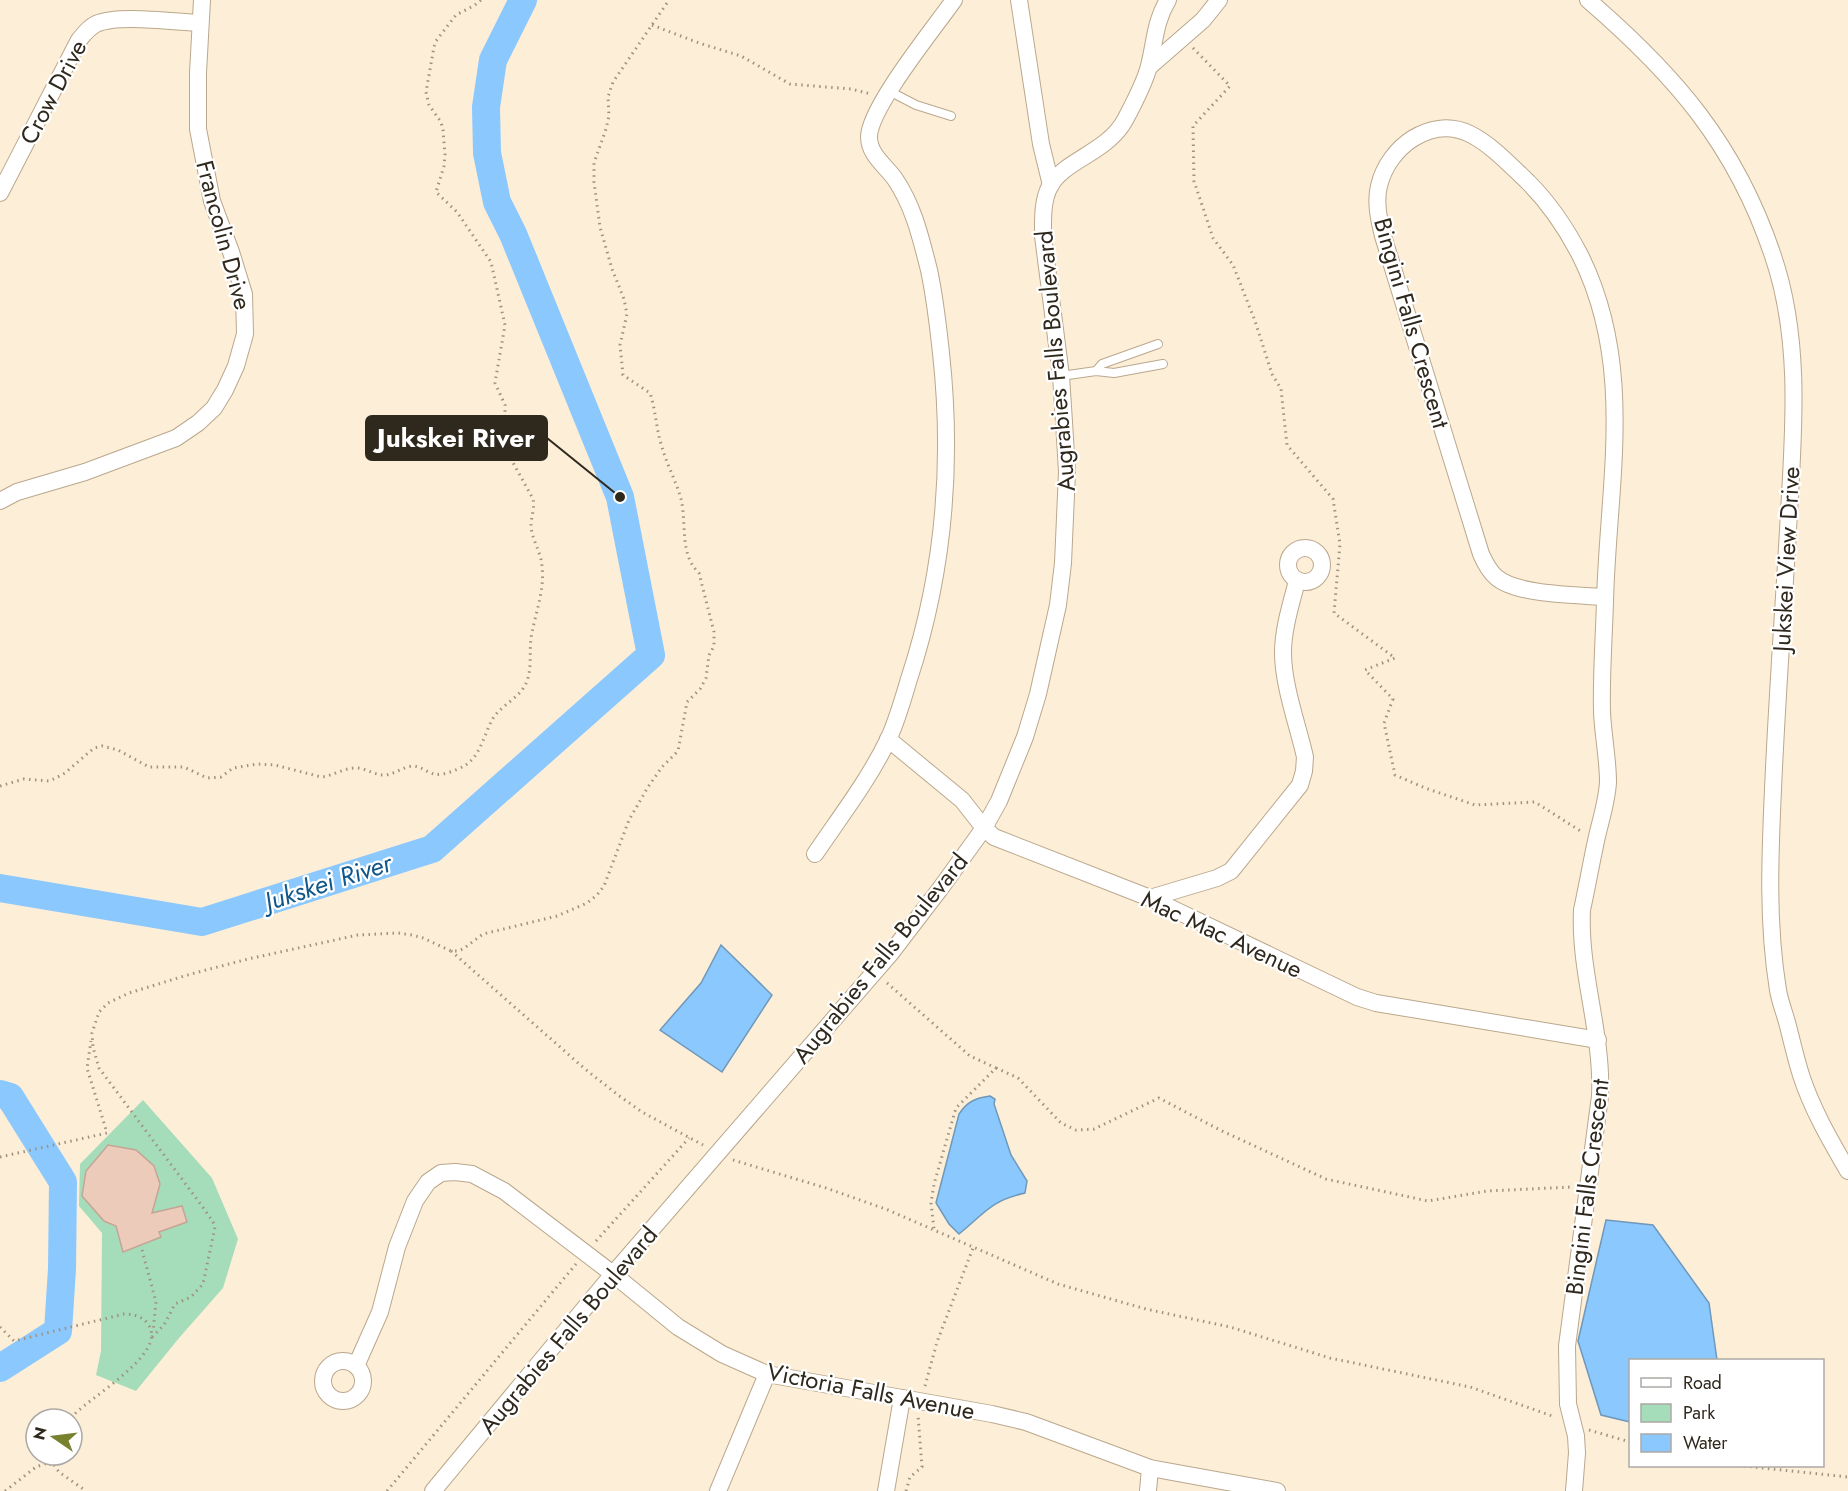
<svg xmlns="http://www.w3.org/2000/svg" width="1848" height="1491" viewBox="0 0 1848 1491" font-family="Jost,sans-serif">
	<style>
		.green { fill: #a5ddba }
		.water { fill: #8ac8fe; stroke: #6f98ba; stroke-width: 1.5 }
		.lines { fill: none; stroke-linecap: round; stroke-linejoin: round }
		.river { stroke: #8ac8fe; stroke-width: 28 }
		.building { fill: #eccbbb; stroke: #c5a596; stroke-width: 1.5 }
		.lane-casing { stroke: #baa88d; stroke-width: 10 }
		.street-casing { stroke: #baa88d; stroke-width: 18 }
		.path { stroke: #9e9381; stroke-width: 3; stroke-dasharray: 1.5 4.5; stroke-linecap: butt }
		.lane { stroke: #fff; stroke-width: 8 }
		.street { stroke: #fff; stroke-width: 16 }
		.labels { text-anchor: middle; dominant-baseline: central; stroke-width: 4.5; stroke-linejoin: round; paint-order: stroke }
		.street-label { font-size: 24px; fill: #2f281d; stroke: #fff }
		.water-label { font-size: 26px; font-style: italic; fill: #115688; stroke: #fff }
		.leader { fill: none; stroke: #2f281d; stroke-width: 2 }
		.callout-dot { fill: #2f281d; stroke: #fff; stroke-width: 2 }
		.callout { fill: #2f281d; stroke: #2f281d; stroke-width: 2 }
		.callout-label { font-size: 26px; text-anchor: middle; font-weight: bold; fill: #fff }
	</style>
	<rect width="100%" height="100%" fill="#fdeed7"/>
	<polygon class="green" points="143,1100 212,1178 238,1239 223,1288 179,1338 136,1391 96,1375 101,1351 102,1233 79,1206 80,1164"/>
	<g class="water">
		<polygon points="721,945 772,995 722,1072 660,1030 701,983"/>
		<path d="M990,1096L995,1099L994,1104L1011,1155L1027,1181L1025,1193C990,1201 985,1213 959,1234L949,1224L936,1203L959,1114C967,1102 975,1098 990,1096Z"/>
		<polygon points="1606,1220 1653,1225 1709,1303 1717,1360 1630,1360 1630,1422 1601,1415 1578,1341"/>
	</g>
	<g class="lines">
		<g class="river">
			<polyline points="0,888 202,922 432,849 651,655 620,497 513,234 497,202 487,153 486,107 493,60 523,0"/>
			<polyline points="0,1094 10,1097 63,1182 62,1269 58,1331 0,1368"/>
		</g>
	</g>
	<polygon class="building" points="108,1145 136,1150 154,1166 160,1184 152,1213 182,1206 187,1222 159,1232 161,1237 123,1252 116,1226 104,1221 82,1196 86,1171"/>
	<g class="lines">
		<g class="lane-casing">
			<g id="lane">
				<polyline points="889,91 916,105 951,116"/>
				<polyline points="1096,371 1102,364 1158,344"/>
				<polyline points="1061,376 1096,371 1114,373 1163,364"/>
			</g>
		</g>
		<g class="street-casing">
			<g id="street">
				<polyline points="1019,0 1041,144 1051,185"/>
				<path d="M1588,0C1675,75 1736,145 1773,256C1801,338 1794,427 1789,512C1784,604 1777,697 1773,789C1770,856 1767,923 1778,990C1780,1002 1785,1014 1788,1026C1792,1042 1796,1059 1801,1075C1812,1109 1830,1140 1848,1171"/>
				<polyline points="1149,67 1203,20 1219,0"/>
				<path d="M0,193L79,40C84,34 88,28 96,24C118,14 174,22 200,23"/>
				<polyline points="0,501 17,492 85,472 176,438 198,423 214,408 225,390 236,366 245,334 244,294 231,252 212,201 198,129 198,73 202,0"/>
				<circle cx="1305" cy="565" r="17"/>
				<polyline points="888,739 962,800 984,828 994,837 1150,898 1357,997 1376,1003 1598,1040"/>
				<path d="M815,854C840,817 868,781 888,740C897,721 903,699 909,679C944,573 953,463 941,353C938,325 935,298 929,270C921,239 914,207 895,179C886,166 869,155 869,137C869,108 935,27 954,0"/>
				<path d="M1150,898L1217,878L1231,871L1300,785L1304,771L1305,757C1298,726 1283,685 1283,653C1283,629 1291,604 1297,581"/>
				<circle cx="343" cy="1381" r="20"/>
				<polyline points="356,1366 380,1312 397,1247 415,1201 428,1182 441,1173 455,1172 472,1174 504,1191 613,1274 678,1327 722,1354 767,1374 992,1414 1026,1422 1150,1468 1277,1491"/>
				<path d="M433,1491L613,1274L891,953L940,889L984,828L999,801L1025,737L1038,694L1058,605L1063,563L1067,472L1064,422L1061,376L1043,236C1043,220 1042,201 1050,186C1064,160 1107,153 1125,120C1133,105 1145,82 1149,66C1155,42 1155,21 1168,0"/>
				<polyline points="718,1491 767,1374"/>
				<polyline points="886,1491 902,1398"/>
				<polyline points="1148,1491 1150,1468"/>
				<path d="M1574,1491L1577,1453L1576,1436L1568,1404L1567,1346L1600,1096C1603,1033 1579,973 1582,910C1587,887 1591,864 1596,841C1600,822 1607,802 1608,782C1608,759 1603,735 1602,712C1601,675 1604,638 1605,601C1608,483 1636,367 1580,255C1566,228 1550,204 1528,182C1511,166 1492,145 1470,134C1431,115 1388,147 1379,186C1375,202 1379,220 1383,236L1481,554C1485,563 1489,571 1496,577C1516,595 1577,595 1605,597"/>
			</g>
		</g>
		<g class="path">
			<polyline points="652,25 699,43 741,56 790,84 851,89 871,94"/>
			<polyline points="1193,48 1230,86 1193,126 1194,181 1213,238 1233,265 1255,321 1272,374 1281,389 1287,445 1333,499 1340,544 1334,613 1395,658 1365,670 1393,699 1384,723 1395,775 1425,788 1475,805 1535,802 1582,832"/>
			<path d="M0,786L24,779L49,781L56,778L65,773L94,748L102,746L118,750L149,767H184L207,778L221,777L233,768L257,764L275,765L321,777C333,776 343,768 356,768C365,768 373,774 382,775C393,776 402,767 412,766C421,766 426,772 434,774C442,776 457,770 464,766C480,757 484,735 492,720C500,706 516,700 524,687C533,673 529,653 531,638C535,614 545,590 542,566C541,552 532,540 531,526C531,517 535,508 533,499L512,461L505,427V405L495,383L505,325L491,262L457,212L436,192L444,166L445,155L443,130L441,122L429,105L426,92L434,47L436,41L456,15L475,5L481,0"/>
			<polyline points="451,951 585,1069 618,1095 642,1112 703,1145"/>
			<polyline points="887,983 970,1056 996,1068 956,1108 934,1184 931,1203 934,1229"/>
			<polyline points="996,1068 1018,1078 1061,1123 1076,1130 1094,1129 1159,1098 1220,1130 1326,1179 1428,1201 1487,1191 1572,1187"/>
			<polyline points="0,1157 107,1133 87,1068 91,1041"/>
			<polyline points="733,1160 826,1188 888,1210 1058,1284 1146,1309 1230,1327 1330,1358 1470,1387 1555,1417"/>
			<polyline points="596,1241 689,1138"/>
			<polyline points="142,1250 156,1302 153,1332"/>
			<path d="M0,1327L14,1341L124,1314C133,1314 142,1316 148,1324C170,1354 85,1399 70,1419"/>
			<path d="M152,1337L164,1325L175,1304L191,1297L203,1284L215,1227L213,1222L202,1206L99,1068L93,1047L92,1033L99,1012L108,1003L129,993L191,974L248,959L358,935L398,933L412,935L423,938L451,951H457L463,949L483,934L557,916L587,903L597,895L604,886L629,820L648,787L662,767L678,751L687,702L700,689L706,678L709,655L714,646V632L699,573C679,554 687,524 681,499C676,481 667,465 662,447C656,429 656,411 650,393L623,375L620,345L627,314L624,299L612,269L600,227L594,182V163L606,129L609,116L608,97L613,82L669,0"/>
			<polyline points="925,1386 937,1342 973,1248"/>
			<polyline points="1589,1430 1630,1442"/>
			<polyline points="54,1465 59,1472 86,1491"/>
			<polyline points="1744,1466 1848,1477"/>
			<polyline points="5,1491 36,1467 47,1463 54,1465 57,1455"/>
			<polyline points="387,1491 576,1264"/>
			<polyline points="906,1491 910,1477 922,1467 918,1415"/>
		</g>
		<use href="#lane" class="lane"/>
		<use href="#street" class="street"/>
	</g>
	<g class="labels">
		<g class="street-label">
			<text transform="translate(53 92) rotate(-62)">Crow Drive</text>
			<text transform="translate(224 235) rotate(75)">Francolin Drive</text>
			<text transform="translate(1412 323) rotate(74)">Bingini Falls Crescent</text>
			<text transform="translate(1055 361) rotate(-95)">Augrabies Falls Boulevard</text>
			<text transform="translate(1786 559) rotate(-87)">Jukskei View Drive</text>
			<text transform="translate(1222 934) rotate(25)">Mac Mac Avenue</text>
			<text transform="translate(880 958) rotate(-51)">Augrabies Falls Boulevard</text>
			<text transform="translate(1587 1187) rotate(-83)">Bingini Falls Crescent</text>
			<text transform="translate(568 1330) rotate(-50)">Augrabies Falls Boulevard</text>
			<text transform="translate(871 1391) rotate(11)">Victoria Falls Avenue</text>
		</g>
		<g class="water-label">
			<text transform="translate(328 882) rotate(-18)">Jukskei River</text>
		</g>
	</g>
	<path class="leader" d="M620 497L547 438"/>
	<circle class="callout-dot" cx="620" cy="497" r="6"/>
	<rect class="callout" x="366" y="416" width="181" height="44" rx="6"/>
	<g class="callout-label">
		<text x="456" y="447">Jukskei River</text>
	</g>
	<rect x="1629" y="1359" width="195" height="108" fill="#ffffff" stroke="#aca9a5" stroke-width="1.5"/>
	<rect x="1641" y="1378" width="30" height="9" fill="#ffffff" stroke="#aca9a5" stroke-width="1.5"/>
	<text x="1683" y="1389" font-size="18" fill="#2f281d">Road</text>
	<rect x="1641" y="1404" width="30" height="18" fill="#a5ddba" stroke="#aca9a5" stroke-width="1.5"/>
	<text x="1683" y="1419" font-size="18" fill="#2f281d">Park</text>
	<rect x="1641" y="1434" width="30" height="18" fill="#8ac8fe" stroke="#aca9a5" stroke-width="1.5"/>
	<text x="1683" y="1449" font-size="18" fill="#2f281d">Water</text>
	<g transform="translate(54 1437) rotate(284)"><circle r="28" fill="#ffffff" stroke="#aca9a5" stroke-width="1.5"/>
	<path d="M0-4.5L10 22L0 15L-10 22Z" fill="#78812e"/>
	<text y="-9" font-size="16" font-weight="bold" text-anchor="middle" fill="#2f281d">N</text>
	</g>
</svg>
